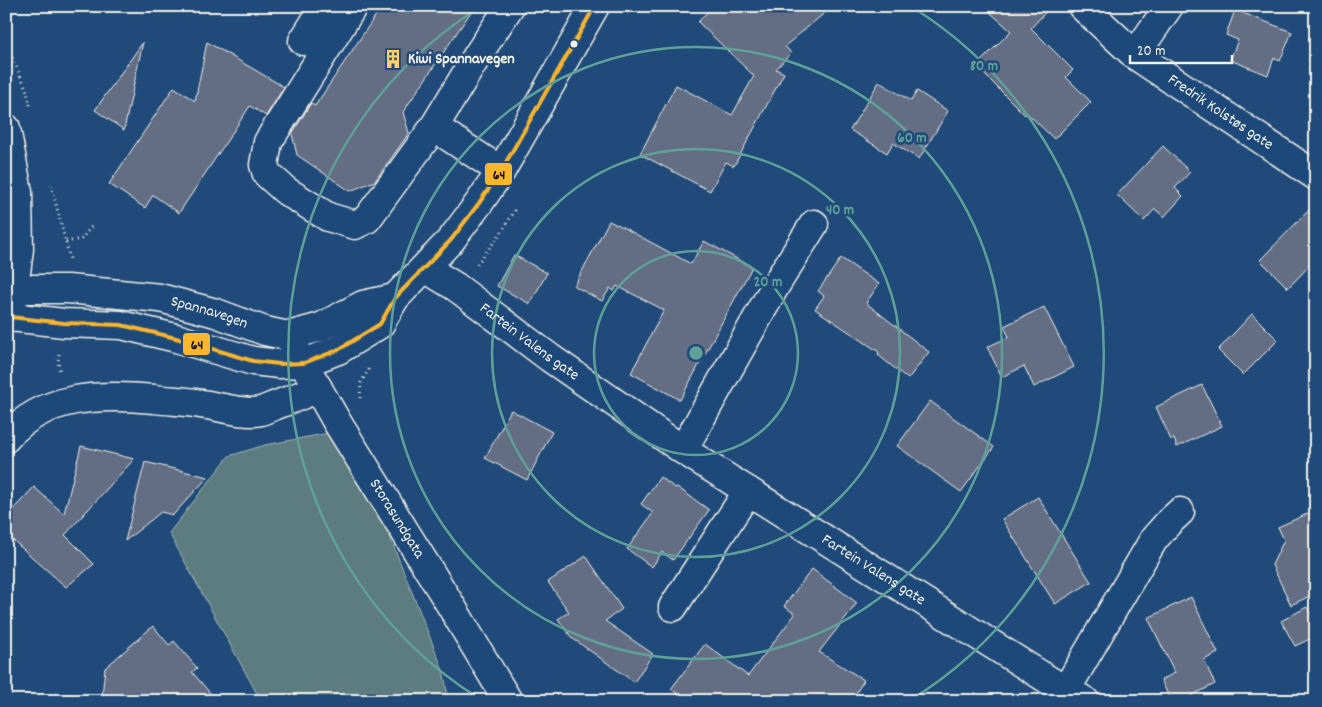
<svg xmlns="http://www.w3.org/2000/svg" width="1322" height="707" viewBox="0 0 1322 707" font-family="Dekko,sans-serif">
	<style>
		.green { fill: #5b7b80; stroke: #a8b6b4 }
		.building { fill: #636d83; stroke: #f4f1e8 }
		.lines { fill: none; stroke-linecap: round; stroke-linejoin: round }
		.minor-casing { stroke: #f4f1e8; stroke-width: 31 }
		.major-casing { stroke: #f4f1e8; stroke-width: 31 }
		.path { stroke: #f4f1e8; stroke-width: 3; stroke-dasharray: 1 4; stroke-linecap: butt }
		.minor { stroke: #1f4a7a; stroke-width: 28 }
		.major { stroke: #1f4a7a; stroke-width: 28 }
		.bus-1-casing { stroke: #1f4a7a; stroke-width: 8 }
		.bus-1 { stroke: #fab62d; stroke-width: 4 }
		.ring { fill: none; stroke: #5fa199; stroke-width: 2.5 }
		.bus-dot { fill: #f4f1e8; stroke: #1f4a7a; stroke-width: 2 }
		.labels { text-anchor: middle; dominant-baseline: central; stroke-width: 5; stroke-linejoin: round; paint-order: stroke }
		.poi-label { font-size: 16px; font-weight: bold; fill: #f4f1e8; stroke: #1f4a7a; text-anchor: start }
		.street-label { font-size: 16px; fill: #f4f1e8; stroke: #1f4a7a }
		.centre { fill: #5fa199; stroke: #1f4a7a; stroke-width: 2.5 }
		.ring-label { font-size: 15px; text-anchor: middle; font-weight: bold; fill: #5fa199; stroke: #1f4a7a; stroke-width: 5; stroke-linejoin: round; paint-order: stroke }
		.line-badge { stroke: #1f4a7a; stroke-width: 2 }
		.pale-badge-label { font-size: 14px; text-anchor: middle; font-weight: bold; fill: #111 }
	</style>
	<rect width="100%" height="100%" fill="#1f4a7a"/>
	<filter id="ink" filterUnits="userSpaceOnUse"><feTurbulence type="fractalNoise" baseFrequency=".02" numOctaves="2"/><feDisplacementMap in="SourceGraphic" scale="10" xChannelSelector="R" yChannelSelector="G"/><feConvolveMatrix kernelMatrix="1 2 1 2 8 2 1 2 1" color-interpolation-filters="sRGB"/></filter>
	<g filter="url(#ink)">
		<polygon class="green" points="345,430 372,492 443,670 449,701 261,701 169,533 229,456 265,445"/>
		<g class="building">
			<polygon points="382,6 475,6 403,112 409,133 375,181 350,191 297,155 292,134 311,103 315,106"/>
			<polygon points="713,6 833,6 785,46 791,53 776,69 784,73 734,166 726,162 710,191 640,154 676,85 732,115 754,76 698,22"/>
			<polygon points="983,6 1051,6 1031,28 1073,70 1066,77 1091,102 1054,139 1027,113 1025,115 976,66 1011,31"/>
			<polygon points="1235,10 1292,32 1280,61 1274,58 1268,75 1230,60 1238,40 1226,35"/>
			<polygon points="143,42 124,130 95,110"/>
			<polygon points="207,42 284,87 266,116 250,106 179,213 153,195 145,208 109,184 174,87 195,101"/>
			<polygon points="879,82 911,101 917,91 948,111 919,159 893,143 887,153 850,130"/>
			<polygon points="1163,146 1190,172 1175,188 1183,196 1164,217 1155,209 1144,221 1117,195"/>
			<polygon points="1316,203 1316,259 1288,288 1260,260"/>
			<polygon points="609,221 617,225 617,224 691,264 704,241 752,267 680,400 631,373 664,310 617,286 614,291 610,288 602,301 574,286"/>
			<polygon points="514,255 547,273 530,304 497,286"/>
			<polygon points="841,258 879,284 866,303 929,352 908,379 878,355 879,352 815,309 824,296 818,291"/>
			<polygon points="1044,307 1074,367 1034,387 1024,366 1002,377 987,347 1009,337 1004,326"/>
			<polygon points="1252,314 1278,340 1243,375 1218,350"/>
			<polygon points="1202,385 1222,426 1177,447 1174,439 1171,440 1156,407"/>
			<polygon points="930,401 994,447 961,492 897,446"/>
			<polygon points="511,410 552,432 527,480 485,458"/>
			<polygon points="81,446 134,459 65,535 94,564 66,587 6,534 6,517 34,487 64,514"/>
			<polygon points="145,462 208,477 173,515 161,512 125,541"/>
			<polygon points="660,477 675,488 677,487 709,510 673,560 662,552 652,567 627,549 653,513 641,504"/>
			<polygon points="1038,497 1091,582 1055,604 1002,519"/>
			<polygon points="1316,510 1316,593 1291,605 1272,565 1284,540 1278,527"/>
			<polygon points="586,556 622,609 605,621 653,654 634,682 572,638 558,619 569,612 548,582"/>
			<polygon points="812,569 857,603 819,652 864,680 851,701 687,701 671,689 705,644 748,676 795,614 784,606"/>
			<polygon points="1191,597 1218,653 1204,660 1215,684 1181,701 1171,701 1161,680 1175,673 1148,618"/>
			<polygon points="1307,607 1316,623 1316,636 1295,646 1281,621"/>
			<polygon points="153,626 169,645 174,641 197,668 192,672 217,701 133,701 131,699 102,696 105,668"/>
		</g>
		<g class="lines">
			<g class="minor-casing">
				<g id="minor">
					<polyline points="353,6 268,142 264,165 267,174 286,191 328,217 355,225 367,219 434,127 477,56 510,6"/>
					<path id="s1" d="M1082,6L1135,55L1316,176"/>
					<polyline points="303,41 325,6"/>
					<polyline points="1135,55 1169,6"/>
					<polyline points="434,127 501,171"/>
					<path id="s2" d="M425,268L456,287L550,358L683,450L1055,684L1085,701"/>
					<polyline points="288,336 321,327 363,305 395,298"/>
					<polyline points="304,363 338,350 380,324 395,298 451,240 479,203 501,171 595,6"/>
					<path d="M6,438C44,394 101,394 155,399C170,401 186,401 201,404C219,406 243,415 261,411C267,409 273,406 279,404C292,399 305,394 318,388"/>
					<polyline points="683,450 777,283 814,224"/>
					<polyline points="673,607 748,491"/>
					<polyline points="1066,690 1154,539 1169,522 1180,512"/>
				</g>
			</g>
			<g class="major-casing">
				<g id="major">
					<polyline points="6,128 18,192 19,249 12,305"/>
					<path id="s3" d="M6,291L15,289H68L160,298L216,313L265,331L288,336L337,422L450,604L508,701"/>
					<polyline points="6,315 10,317 64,323 121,325 176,338 253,361 279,364 304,363"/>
				</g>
			</g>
			<g class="path">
				<polyline points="627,13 632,6"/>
				<polyline points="6,44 26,88 31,109"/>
				<polyline points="51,185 70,259"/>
				<polyline points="66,242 81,239 93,225"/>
				<polyline points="477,264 501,233 515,210"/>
				<polyline points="59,354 58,362 60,373"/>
				<polyline points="360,398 361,383 369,369"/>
			</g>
			<use href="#minor" class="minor"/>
			<use href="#major" class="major"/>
			<g class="bus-1-casing">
				<polyline id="bus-1" points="6,315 10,317 64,323 121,325 176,338 253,361 279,364 304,363 338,350 380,324 395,298 451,240 479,203 501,171 595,6"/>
			</g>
			<use href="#bus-1" class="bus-1"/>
		</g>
	</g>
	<g class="ring">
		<circle cx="696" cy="353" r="102"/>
		<circle cx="696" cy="353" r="204"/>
		<circle cx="696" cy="353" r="306"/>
		<path d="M480 699A408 408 0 0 1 480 7M912 7A408 408 0 0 1 912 699"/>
	</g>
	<defs>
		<g id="building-bare" transform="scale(1.5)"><path d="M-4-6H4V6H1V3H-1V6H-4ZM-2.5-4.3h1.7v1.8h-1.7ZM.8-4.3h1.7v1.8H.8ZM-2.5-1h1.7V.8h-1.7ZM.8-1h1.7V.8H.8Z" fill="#ffd166" stroke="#1f4a7a" stroke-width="2.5" paint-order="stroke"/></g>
	</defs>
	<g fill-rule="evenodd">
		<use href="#building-bare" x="393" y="59"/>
	</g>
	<circle class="bus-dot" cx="574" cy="44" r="4.5"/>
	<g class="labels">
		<g class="poi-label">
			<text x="408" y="59">Kiwi Spannavegen</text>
		</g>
		<g class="street-label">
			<text stroke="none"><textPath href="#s1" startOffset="175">Fredrik Kolstøs gate</textPath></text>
			<text stroke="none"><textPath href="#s3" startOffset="206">Spannavegen</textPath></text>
			<text stroke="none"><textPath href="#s2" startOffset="128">Fartein Valens gate</textPath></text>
			<text stroke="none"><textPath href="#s3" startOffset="501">Storasundgata</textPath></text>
			<text stroke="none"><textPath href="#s2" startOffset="541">Fartein Valens gate</textPath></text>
		</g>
	</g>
	<circle cx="696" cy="353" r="8" class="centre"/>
	<g class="ring-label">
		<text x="984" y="70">80 m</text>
		<text x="912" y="142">60 m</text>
		<text x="840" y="214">40 m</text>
		<text x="768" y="286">20 m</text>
	</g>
	<g class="line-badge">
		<rect x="484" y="162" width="29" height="24" rx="5" fill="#fab62d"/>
		<rect x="182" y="332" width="29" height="24" rx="5" fill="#fab62d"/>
	</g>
	<g class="pale-badge-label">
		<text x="499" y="179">64</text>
		<text x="197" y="349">64</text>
	</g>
	<rect width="1322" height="707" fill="none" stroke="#1f4a7a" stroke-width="25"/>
	<rect x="12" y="12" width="1297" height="682" fill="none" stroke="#f4f1e8" stroke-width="2" filter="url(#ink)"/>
	<path d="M1130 55v8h102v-8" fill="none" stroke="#f4f1e8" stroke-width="2.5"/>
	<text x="1137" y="55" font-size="15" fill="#f4f1e8" stroke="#1f4a7a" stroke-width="4" paint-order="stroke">20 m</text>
</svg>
